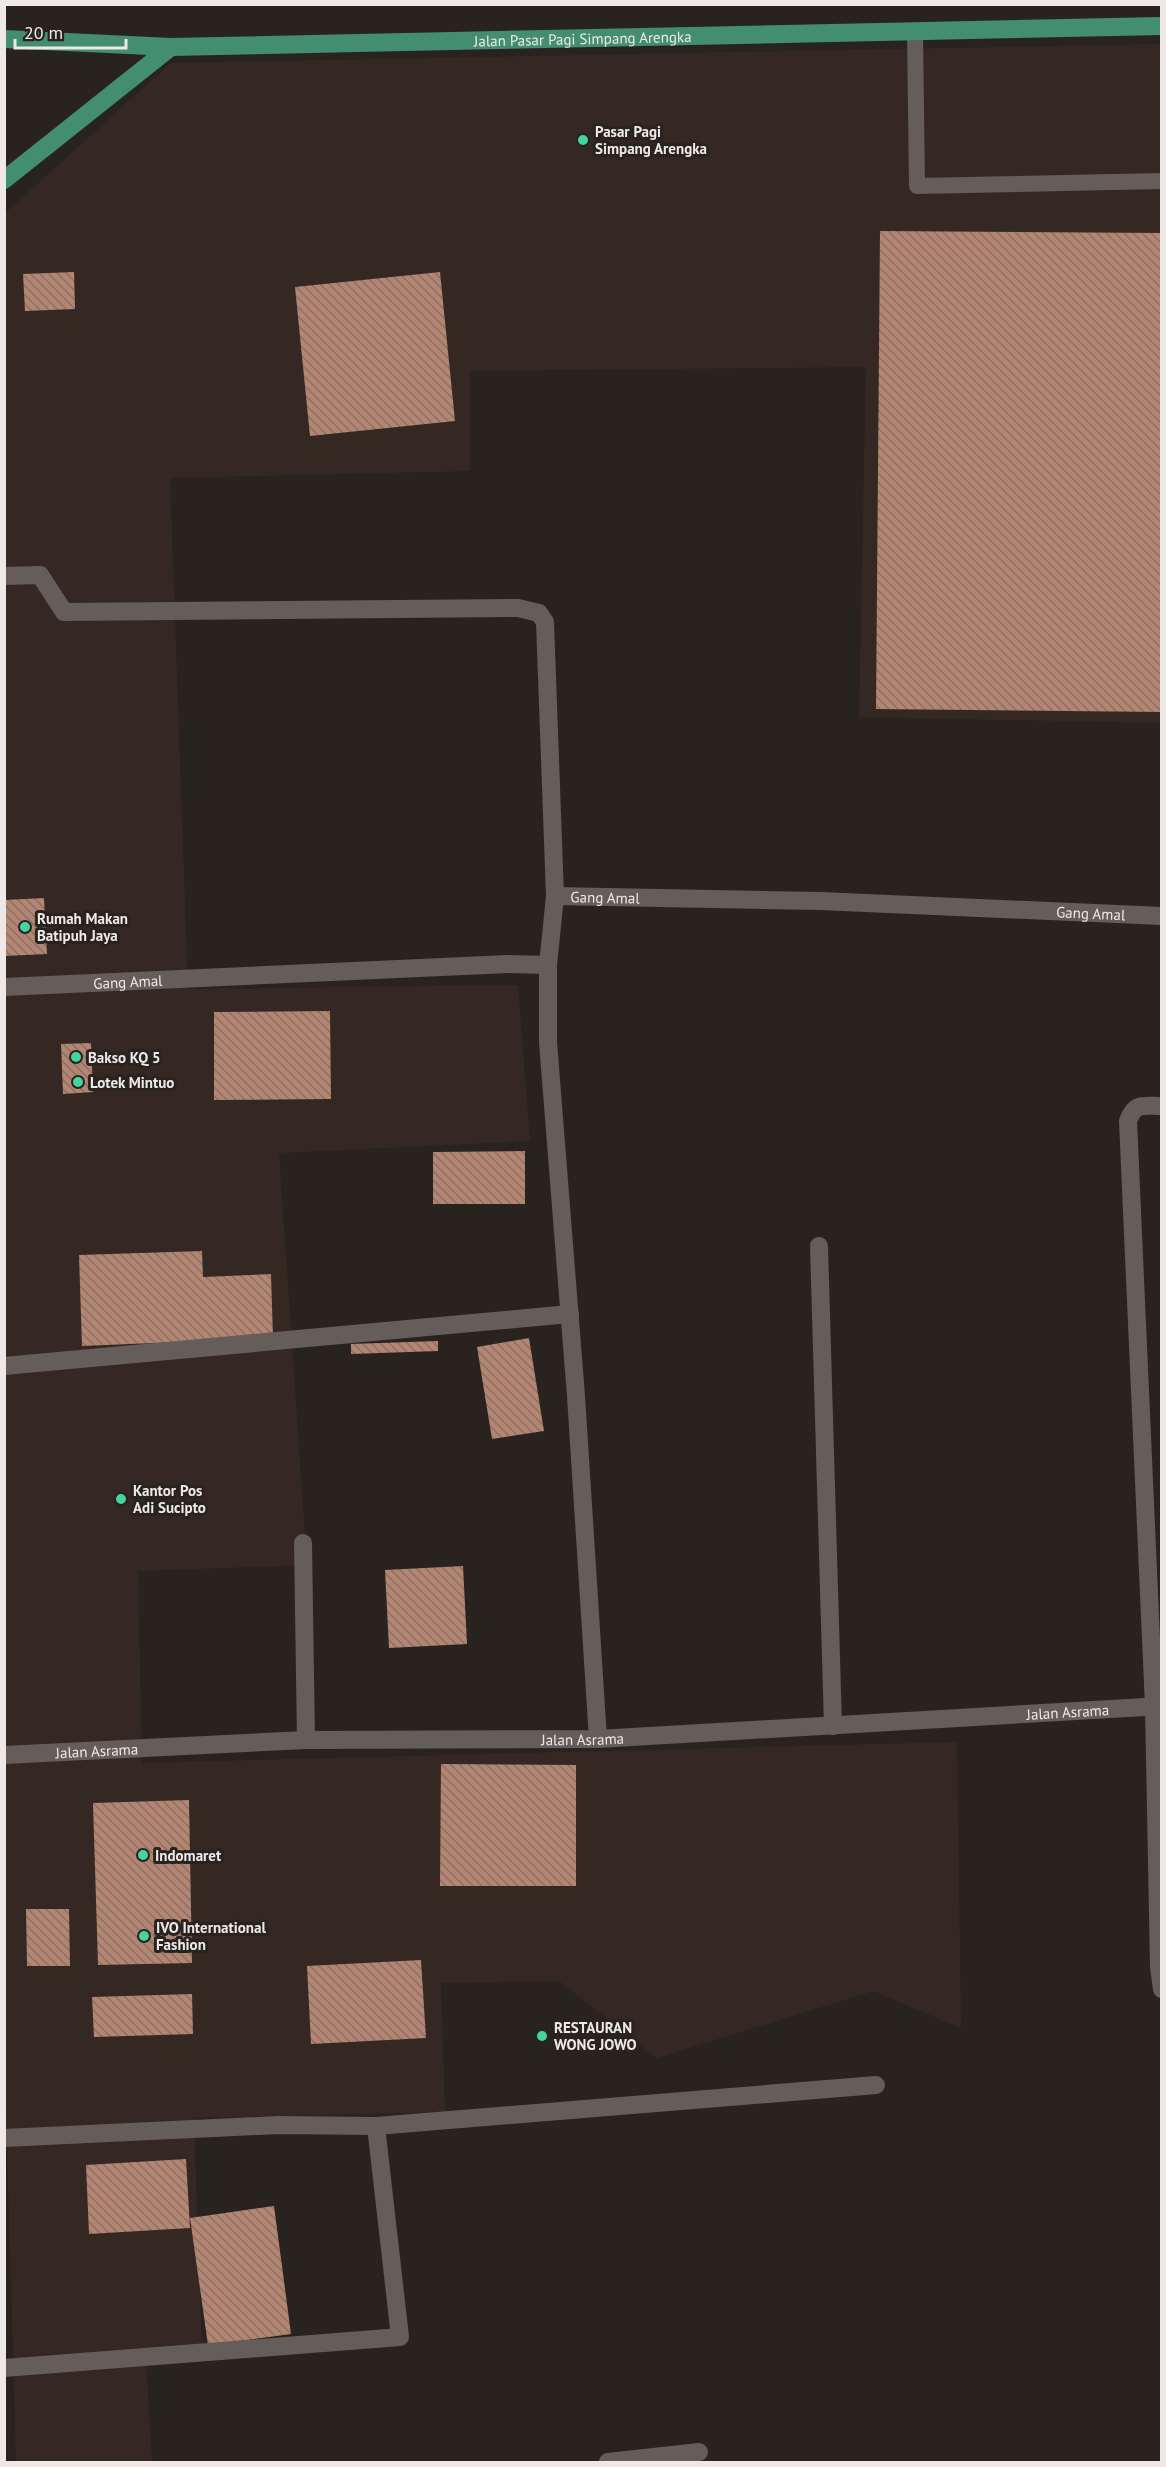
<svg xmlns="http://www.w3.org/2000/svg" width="1166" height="2467" viewBox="0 0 1166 2467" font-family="'PT Sans',sans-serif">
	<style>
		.built { fill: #352823 }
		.building { fill: url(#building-back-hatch) }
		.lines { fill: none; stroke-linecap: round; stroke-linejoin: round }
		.service { stroke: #655d5a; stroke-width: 16 }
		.minor { stroke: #655d5a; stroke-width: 18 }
		.primary { stroke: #438e71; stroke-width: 18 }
		.poi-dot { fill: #45d49f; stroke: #292320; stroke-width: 2 }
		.labels { text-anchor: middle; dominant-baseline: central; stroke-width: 6; stroke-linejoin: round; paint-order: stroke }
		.street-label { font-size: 15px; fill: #eee9e7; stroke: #292320 }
		.poi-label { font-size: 15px; font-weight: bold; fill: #eee9e7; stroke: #292320; text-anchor: start }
	</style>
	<defs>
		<pattern id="building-back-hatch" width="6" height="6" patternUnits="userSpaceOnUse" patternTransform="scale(1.5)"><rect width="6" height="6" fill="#b38573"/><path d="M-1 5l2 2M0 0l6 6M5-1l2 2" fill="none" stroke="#8d6f63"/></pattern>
	</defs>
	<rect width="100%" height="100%" fill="#292320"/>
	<polygon class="built" points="1161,44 1161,723 859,717 866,367 470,371 470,471 170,478 188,989 518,985 530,1141 279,1153 307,1565 138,1571 142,1763 957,1742 961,2028 873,1991 657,2058 559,1981 441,1983 445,2112 194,2118 202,2357 146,2359 152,2462 16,2462 4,2040 4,214 171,63"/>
	<g class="building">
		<polygon points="880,231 1162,233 1162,712 876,709"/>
		<polygon points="74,272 75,309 25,311 23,274"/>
		<polygon points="440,272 455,421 310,436 295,287"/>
		<polygon points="44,898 47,954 4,956 4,900"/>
		<polygon points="330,1011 331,1099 214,1100 214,1012"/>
		<polygon points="91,1043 93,1092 63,1094 61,1044"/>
		<polygon points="525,1151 525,1204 433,1204 433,1152"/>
		<polygon points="202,1251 203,1277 271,1274 273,1338 82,1346 79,1255"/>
		<polygon points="529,1338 544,1431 492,1439 477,1347"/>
		<polygon points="438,1341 438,1351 351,1354 351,1344"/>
		<polygon points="463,1566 467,1644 389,1648 385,1570"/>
		<polygon points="441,1764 576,1765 576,1886 440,1886"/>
		<polygon points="189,1800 192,1963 98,1965 93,1803"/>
		<polygon points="26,1909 69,1909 70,1966 27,1966"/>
		<polygon points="421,1960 426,2038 311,2044 307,1966"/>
		<polygon points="192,1994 193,2034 94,2037 92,1997"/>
		<polygon points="186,2159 190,2228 89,2234 86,2165"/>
		<polygon points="274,2206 291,2334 208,2345 190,2218"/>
	</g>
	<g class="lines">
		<polyline class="service" points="915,32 917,186 1162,181"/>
		<g class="minor">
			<polyline points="4,576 40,575 64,612 518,608 539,613 545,622 555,896"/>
			<polyline points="548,965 548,1042 576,1396 598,1739"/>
			<path id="s1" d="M4,987L508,964L548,965L555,896L821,901L1162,916"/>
			<path d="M1162,1106C1143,1106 1135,1102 1128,1121L1154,1706L1159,1967L1162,1989"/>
			<polyline points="819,1246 833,1726"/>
			<polyline points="4,1366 570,1314"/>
			<polyline points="303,1543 306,1740"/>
			<path id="s2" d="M4,1755L306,1740L598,1739L1162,1706"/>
			<polyline points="4,2138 278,2125 376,2126 876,2085"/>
			<polyline points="4,2368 400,2337 376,2126"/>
			<polyline points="608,2462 699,2452"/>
		</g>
		<g class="primary">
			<path id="s3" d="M4,39L171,47L1162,26"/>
			<polyline points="4,180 171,47"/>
		</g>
	</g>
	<g class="poi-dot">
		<circle cx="583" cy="140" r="6"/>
		<circle cx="25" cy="927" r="6"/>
		<circle cx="76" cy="1057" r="6"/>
		<circle cx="78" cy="1082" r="6"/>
		<circle cx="121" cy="1499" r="6"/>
		<circle cx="143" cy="1855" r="6"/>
		<circle cx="144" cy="1936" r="6"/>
		<circle cx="542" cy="2036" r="6"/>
	</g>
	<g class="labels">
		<g class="street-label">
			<text stroke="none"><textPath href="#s3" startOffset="579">Jalan Pasar Pagi Simpang Arengka</textPath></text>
			<text stroke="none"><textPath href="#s1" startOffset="664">Gang Amal</textPath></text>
			<text stroke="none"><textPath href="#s1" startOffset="1150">Gang Amal</textPath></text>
			<text stroke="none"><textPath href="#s1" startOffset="124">Gang Amal</textPath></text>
			<text stroke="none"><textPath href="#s2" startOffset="1065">Jalan Asrama</textPath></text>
			<text stroke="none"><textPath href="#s2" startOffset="579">Jalan Asrama</textPath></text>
			<text stroke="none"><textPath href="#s2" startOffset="93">Jalan Asrama</textPath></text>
		</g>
		<g class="poi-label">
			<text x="595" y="131">Pasar Pagi<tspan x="595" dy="17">Simpang Arengka</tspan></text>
			<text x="37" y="918">Rumah Makan<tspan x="37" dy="17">Batipuh Jaya</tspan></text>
			<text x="88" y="1057">Bakso KQ 5</text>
			<text x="90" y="1082">Lotek Mintuo</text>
			<text x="133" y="1490">Kantor Pos<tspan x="133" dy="17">Adi Sucipto</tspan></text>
			<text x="155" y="1855">Indomaret</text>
			<text x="156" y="1927">IVO International<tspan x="156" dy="17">Fashion</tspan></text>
			<text x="554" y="2027">RESTAURAN<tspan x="554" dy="17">WONG JOWO</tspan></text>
		</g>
	</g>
	<rect width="1166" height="2467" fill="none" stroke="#eee9e7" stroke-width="12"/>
	<path d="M15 39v9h111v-9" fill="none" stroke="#eee9e7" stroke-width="3"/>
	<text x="24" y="39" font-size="18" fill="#eee9e7" stroke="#292320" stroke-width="4.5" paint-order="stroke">20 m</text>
</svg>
